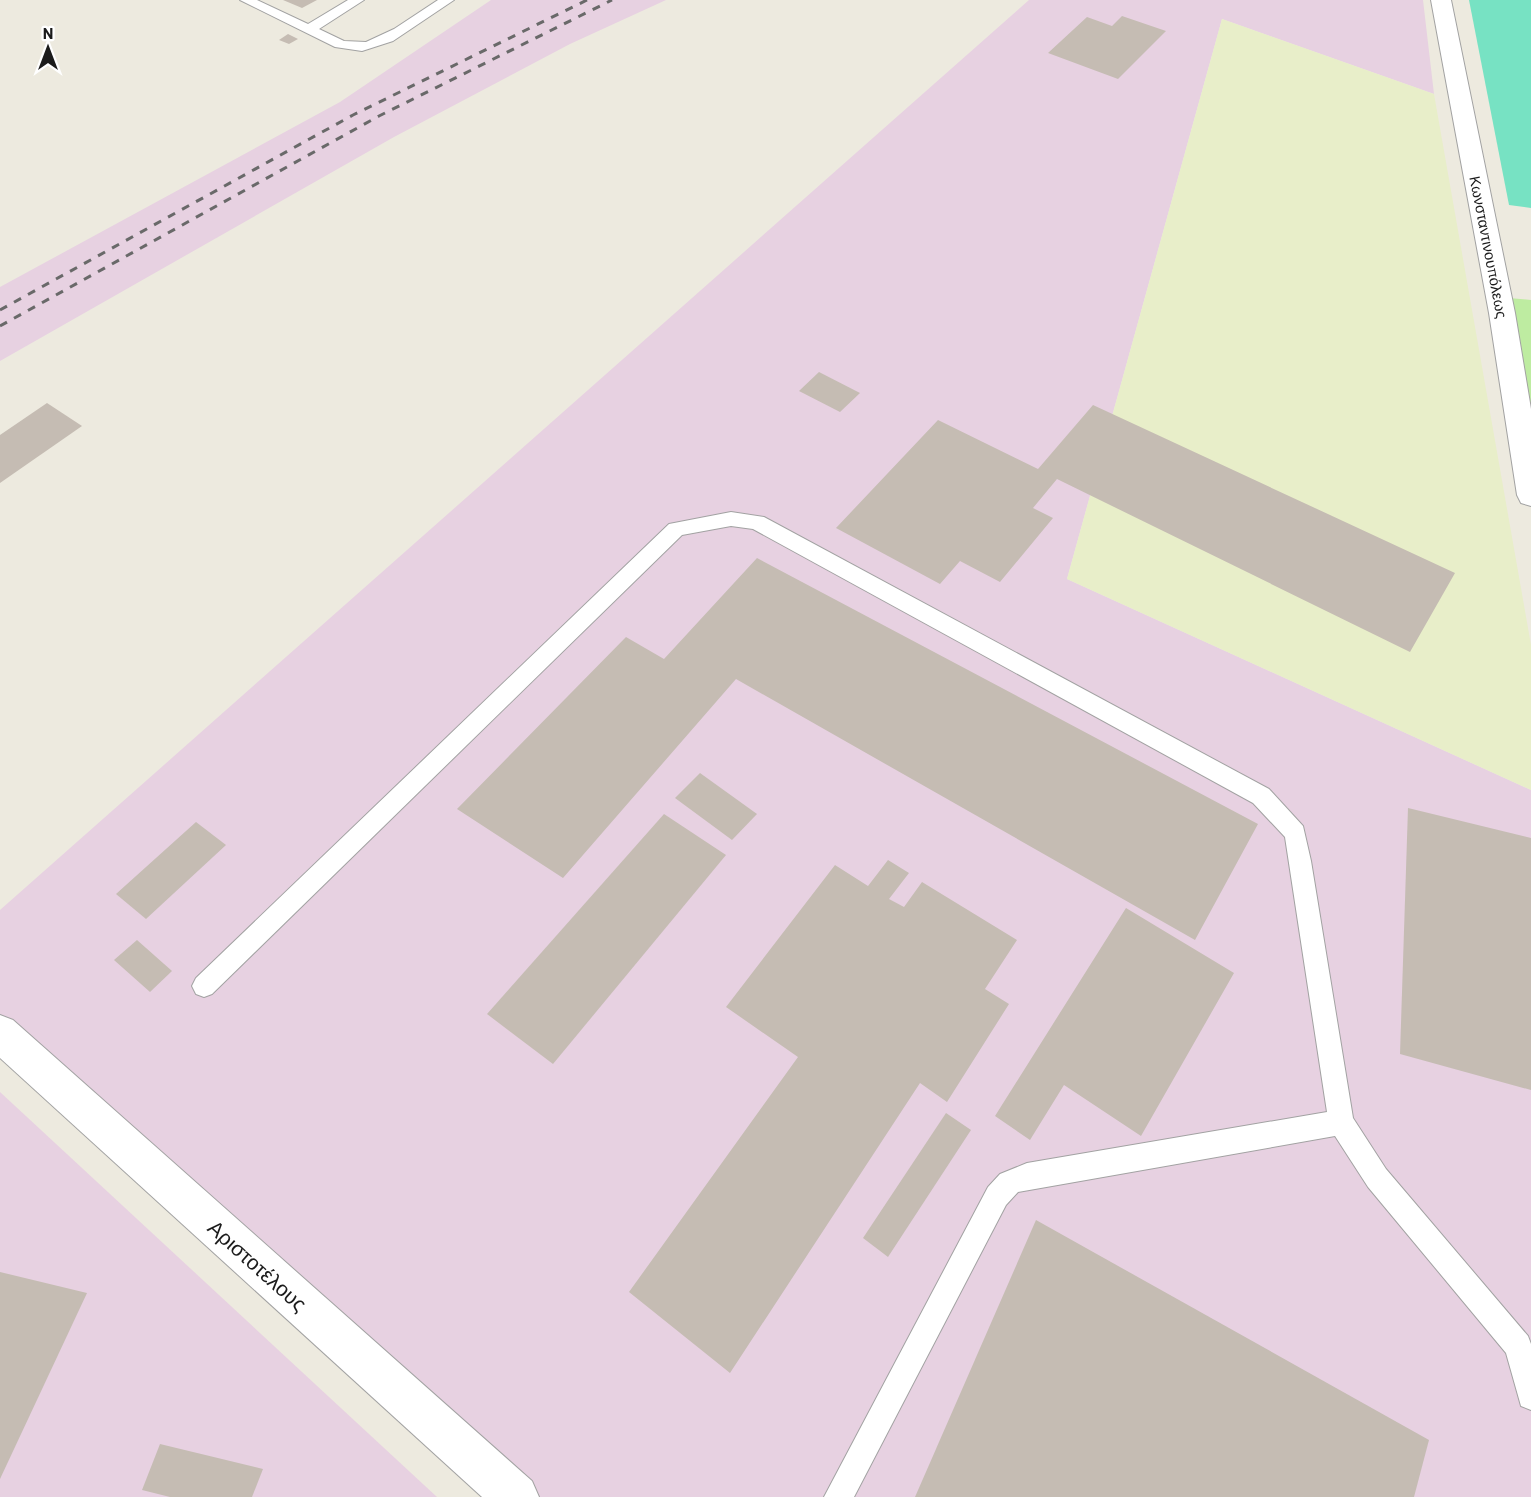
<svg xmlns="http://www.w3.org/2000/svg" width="1531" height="1497" viewBox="0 0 1531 1497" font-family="Barlow,sans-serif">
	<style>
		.industrial { fill: #e7d1e1 }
		.farmland { fill: #e8eec9 }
		.grass { fill: #beeca1 }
		.pitch { fill: #77e2c3 }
		.building { fill: #c5bcb3 }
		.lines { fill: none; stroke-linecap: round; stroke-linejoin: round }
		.lane-casing { stroke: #a2a2a2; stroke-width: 2 }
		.street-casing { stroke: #a2a2a2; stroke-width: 2 }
		.lane { fill: #fff; fill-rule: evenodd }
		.street { fill: #fff; fill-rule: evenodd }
		.rail { stroke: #696969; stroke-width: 3; stroke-dasharray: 8 8; stroke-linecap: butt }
		.labels { text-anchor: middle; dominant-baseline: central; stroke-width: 6; stroke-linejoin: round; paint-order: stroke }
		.far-street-label { font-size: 15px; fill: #1b1b1b; stroke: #fff }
		.near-street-label { font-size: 21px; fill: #1b1b1b; stroke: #fff }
	</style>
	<rect width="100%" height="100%" fill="#edeadf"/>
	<g class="industrial">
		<polygon points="491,0 666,0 570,44 394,137 0,361 0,287 340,102"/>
		<polygon points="1029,0 1423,0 1434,94 1222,19 1067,579 1531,790 1531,1497 516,1497 0,1033 0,910"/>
		<polygon points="0,1092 437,1497 0,1497"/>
	</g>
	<polygon class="farmland" points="1222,19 1434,94 1531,645 1531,790 1067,579"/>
	<polygon class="grass" points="1509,298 1531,300 1531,431"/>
	<polygon class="pitch" points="1469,0 1531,0 1531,208 1509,205"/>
	<g class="building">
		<polygon points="283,0 317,0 302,8"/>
		<polygon points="1122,16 1166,31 1118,79 1048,53 1087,17 1112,26"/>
		<polygon points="288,34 298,39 289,44 279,40"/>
		<polygon points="819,372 860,393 840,412 799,391"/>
		<polygon points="47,403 82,426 0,483 0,435"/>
		<polygon points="1093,405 1455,573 1410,652 1057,479 1033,508 1053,518 1000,582 960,561 940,584 836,528 938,420 1038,469"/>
		<polygon points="757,558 1258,824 1195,940 736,679 563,878 457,809 626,637 664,659"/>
		<polygon points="700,773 757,814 732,840 675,798"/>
		<polygon points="1408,808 1531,838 1531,1090 1400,1054"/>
		<polygon points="664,814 726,855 553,1064 487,1014"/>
		<polygon points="196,822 226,845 146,919 116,894"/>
		<polygon points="888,860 909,873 889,899 904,907 922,882 1017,940 985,989 1009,1004 947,1102 920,1083 730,1373 629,1292 798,1057 726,1007 835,865 868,886"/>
		<polygon points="1126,908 1234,973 1141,1136 1064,1085 1030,1140 995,1116"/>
		<polygon points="137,940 172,971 150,992 114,960"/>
		<polygon points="946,1113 971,1130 888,1257 863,1238"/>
		<polygon points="1036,1220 1429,1440 1414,1497 915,1497"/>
		<polygon points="0,1272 87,1293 0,1479"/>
		<polygon points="160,1444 263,1469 252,1497 170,1497 142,1490"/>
	</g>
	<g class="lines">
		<g class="lane-casing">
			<g id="lane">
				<polygon points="240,0 257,0 308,24 348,0 364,0 319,29 344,41 366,42 394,29 438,0 454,0 393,41 362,51 335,47"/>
				<polygon points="731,512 764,517 1269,789 1303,826 1311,861 1353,1118 1386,1169 1528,1336 1531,1344 1531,1410 1521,1406 1506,1353 1368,1187 1335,1136 1018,1192 1006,1205 854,1497 824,1497 988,1187 1000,1174 1027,1163 1327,1112 1285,837 1253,803 753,529 731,526 682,535 212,994 204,997 196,994 192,986 196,978 669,524"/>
			</g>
		</g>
		<g class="street-casing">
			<g id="street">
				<polygon points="1431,0 1451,0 1515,313 1531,409 1531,506 1521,503 1517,495 1489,313"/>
				<polygon points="0,1015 13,1020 532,1481 539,1497 482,1497 0,1058"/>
			</g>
		</g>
		<use href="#lane" class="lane"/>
		<use href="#street" class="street"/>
		<g class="rail">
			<polyline points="0,310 353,115 587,0"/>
			<polyline points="0,326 379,116 612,0"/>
		</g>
	</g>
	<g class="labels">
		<g class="far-street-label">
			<text transform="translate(1489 247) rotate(79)">Κωνσταντινουπόλεως</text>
		</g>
		<g class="near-street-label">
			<text transform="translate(258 1265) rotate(42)">Αριστοτέλους</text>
		</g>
	</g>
	<g transform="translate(48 48)" stroke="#ffffff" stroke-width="4.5" paint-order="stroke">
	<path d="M0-4.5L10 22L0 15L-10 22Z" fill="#1b1b1b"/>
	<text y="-9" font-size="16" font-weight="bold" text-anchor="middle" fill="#1b1b1b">N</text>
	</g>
</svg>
